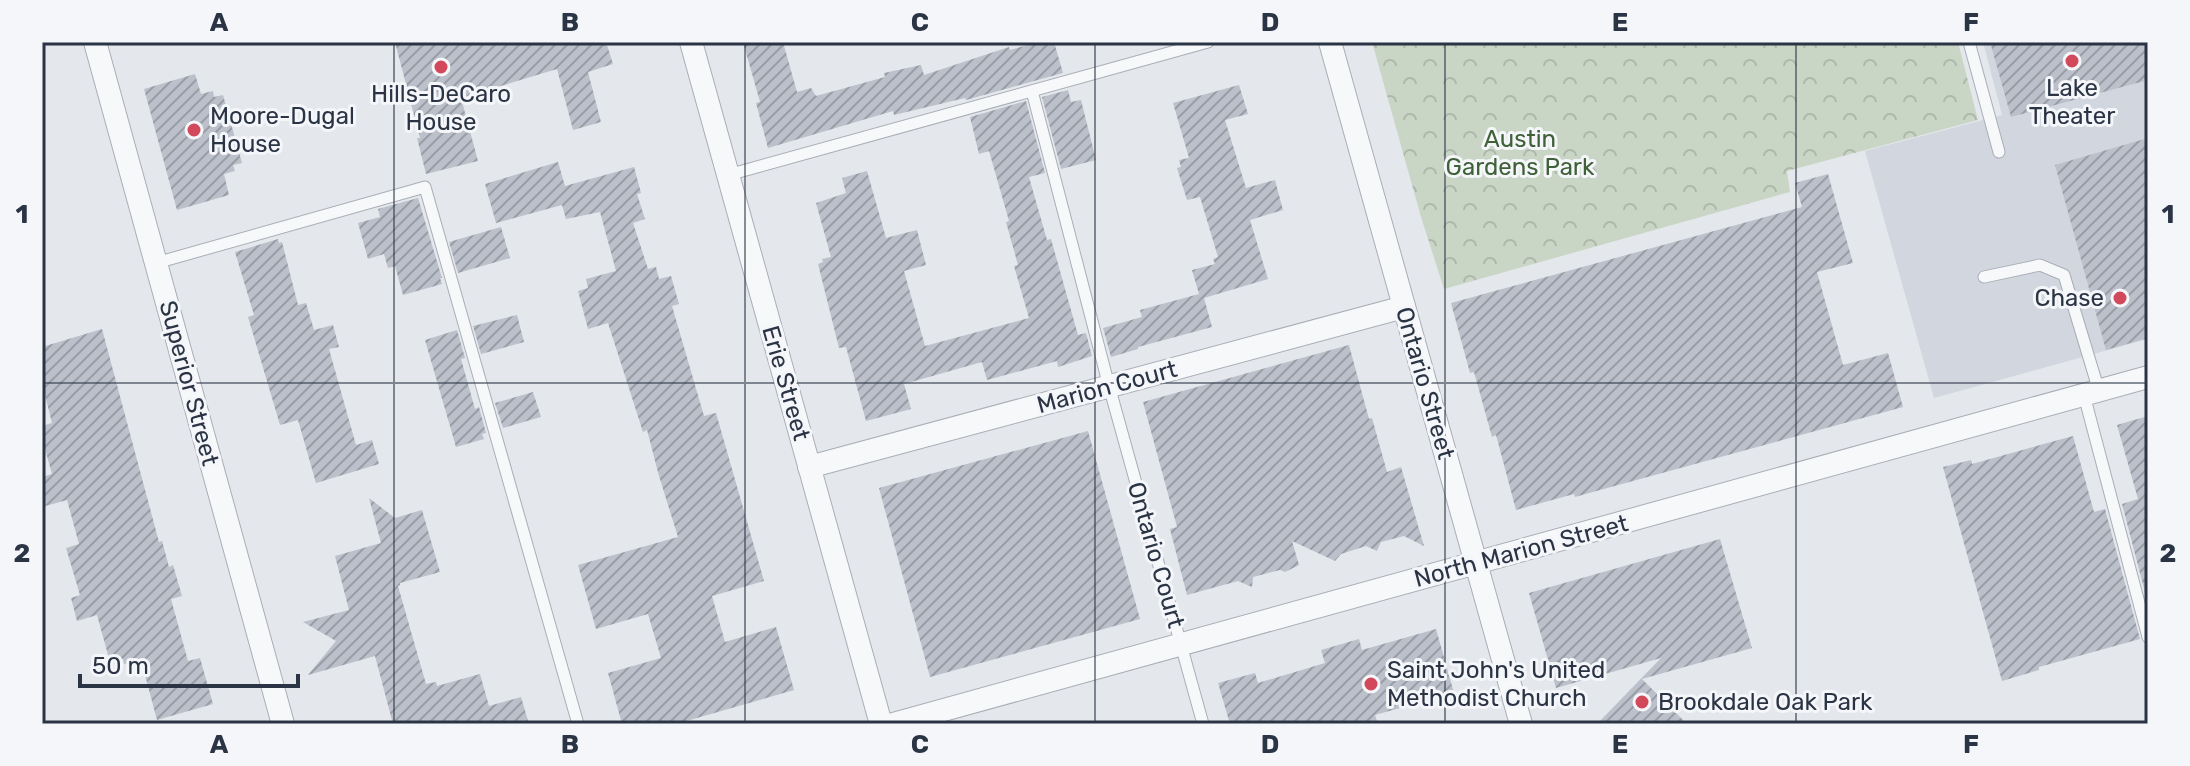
<svg xmlns="http://www.w3.org/2000/svg" width="2190" height="766" viewBox="0 0 2190 766" font-family="Rubik,sans-serif">
	<style>
		.built { fill: #d2d6de }
		.park { fill: url(#park-crowns) }
		.building { fill: url(#building-hatch) }
		.lines { fill: none; stroke-linecap: round; stroke-linejoin: round }
		.service-casing { stroke: #a9aeb7; stroke-width: 13 }
		.minor-casing { stroke: #a9aeb7; stroke-width: 24 }
		.service { stroke: #f7f8fa; stroke-width: 11 }
		.minor { stroke: #f7f8fa; stroke-width: 22 }
		.grid { fill: none; stroke: #2b3445; stroke-width: 2; stroke-opacity: 0.55 }
		.poi-dot { fill: #d1495b; stroke: #f4f6f9; stroke-width: 3 }
		.labels { text-anchor: middle; dominant-baseline: central; stroke-width: 6; stroke-linejoin: round; paint-order: stroke }
		.poi-label { font-size: 24px; fill: #2b3445; stroke: #f4f6f9; text-anchor: start }
		.park-label { font-size: 24px; fill: #3f6138; stroke: #f4f6f9 }
		.street-label { font-size: 24px; fill: #2b3445; stroke: #f4f6f9 }
		.neatline { fill: none; stroke: #2b3445; stroke-width: 3 }
		.grid-label { font-size: 26px; text-anchor: middle; font-weight: bold; fill: #2b3445 }
	</style>
	<defs>
		<pattern id="park-crowns" width="20" height="18" patternUnits="userSpaceOnUse" patternTransform="scale(2)"><rect width="20" height="18" fill="#c9d6c5"/><path d="M2 6a3 3 0 1 1 6 0M12 15a3 3 0 1 1 6 0" fill="none" stroke="#adb8ab"/></pattern>
		<pattern id="building-hatch" width="6" height="6" patternUnits="userSpaceOnUse" patternTransform="scale(2)"><rect width="6" height="6" fill="#bbc0ca"/><path d="M-1 1l2-2M0 6l6-6M5 7l2-2" fill="none" stroke="#989da6"/></pattern>
	</defs>
	<rect width="100%" height="100%" fill="#e4e7ec"/>
	<polygon class="built" points="1983,42 2148,42 2148,339 1934,398 1865,151 2002,115"/>
	<polygon class="park" points="1372,42 1958,42 1978,120 1787,171 1790,192 1444,289 1421,217"/>
	<g class="building">
		<polygon points="395,42 606,42 613,64 588,72 601,122 573,130 557,69 461,98 478,161 426,174 417,138 420,138"/>
		<polygon points="743,42 783,42 797,92 811,88 816,96 885,77 884,73 921,65 924,75 1009,47 1010,50 1038,42 1054,42 1063,73 966,100 965,98 894,115 893,111 768,148 756,103 760,102"/>
		<polygon points="1990,42 2148,42 2148,80 2011,117"/>
		<polygon points="195,74 201,94 213,91 214,97 223,95 242,163 233,165 235,171 224,174 229,195 177,210 144,89"/>
		<polygon points="1239,85 1248,114 1225,120 1246,188 1275,180 1283,210 1250,220 1268,279 1204,298 1212,327 1138,347 1138,349 1111,357 1103,328 1142,317 1140,310 1199,294 1192,270 1215,264 1213,259 1218,257 1200,197 1187,200 1177,168 1181,167 1179,160 1189,158 1173,103"/>
		<polygon points="1068,90 1071,102 1081,100 1096,160 1061,169 1042,97"/>
		<polygon points="1026,101 1045,173 1029,177 1047,240 1051,239 1078,335 1086,333 1092,356 1058,367 1057,361 987,380 982,362 904,384 911,409 866,421 846,347 839,348 818,264 823,262 822,259 831,257 816,203 846,193 842,178 867,171 886,238 917,230 926,265 904,271 925,346 1029,318 1014,266 1018,265 1006,222 1009,221 989,151 979,154 970,117"/>
		<polygon points="2148,138 2148,338 2106,350 2055,165"/>
		<polygon points="558,162 565,186 634,167 641,193 637,194 645,219 633,223 648,269 656,267 659,279 671,276 679,304 672,306 704,416 716,413 764,581 712,596 725,642 776,627 794,690 676,724 622,724 608,673 661,658 648,614 596,629 578,565 678,537 659,476 647,430 643,432 608,323 588,329 578,291 588,288 586,279 616,271 600,212 566,219 562,205 496,223 485,184"/>
		<polygon points="1828,174 1853,263 1817,272 1843,365 1888,353 1903,407 1600,490 1575,497 1574,494 1516,510 1496,435 1492,437 1474,372 1470,373 1451,303 1802,207 1795,183"/>
		<polygon points="418,198 442,278 440,278 442,284 403,295 395,266 388,268 384,254 368,259 358,223 380,217 378,209"/>
		<polygon points="501,227 510,258 458,273 449,242"/>
		<polygon points="278,239 279,243 282,242 298,305 306,303 314,330 333,325 339,347 329,349 356,445 372,440 379,464 316,483 298,420 280,425 248,317 254,315 235,252"/>
		<polygon points="517,315 524,342 481,354 473,326"/>
		<polygon points="102,329 159,542 162,541 169,567 173,565 182,596 171,599 188,661 200,658 213,704 157,720 141,660 124,664 123,659 110,662 97,615 77,621 71,598 80,595 66,548 79,544 67,500 42,507 42,477 52,474 42,438 42,426 52,423 42,383 42,347"/>
		<polygon points="457,330 465,358 461,359 475,409 479,407 486,433 482,434 484,439 456,447 425,340"/>
		<polygon points="1349,345 1369,419 1372,418 1387,472 1401,467 1424,546 1404,536 1381,542 1377,551 1366,546 1341,554 1335,561 1292,541 1299,565 1285,572 1280,570 1253,577 1252,587 1238,581 1187,595 1170,529 1177,527 1143,402"/>
		<polygon points="533,392 541,417 503,428 495,403"/>
		<polygon points="2148,416 2148,604 2122,504 2138,499 2117,425"/>
		<polygon points="1088,431 1140,619 930,677 879,488"/>
		<polygon points="2073,436 2094,512 2105,509 2140,639 2039,667 2039,670 2002,681 1943,467 1971,460 1972,464"/>
		<polygon points="369,498 395,518 422,510 440,572 400,583 400,585 398,586 426,684 436,682 437,686 480,674 489,706 521,697 529,724 393,724 375,656 308,675 336,641 303,622 349,610 335,556 381,543"/>
		<polygon points="1720,539 1752,648 1642,679 1687,724 1597,724 1661,658 1556,688 1529,593"/>
		<polygon points="1436,629 1454,693 1375,715 1378,724 1230,724 1218,683 1255,673 1258,683 1325,663 1321,650 1359,639 1362,650"/>
	</g>
	<g class="lines">
		<g class="service-casing">
			<g id="service">
				<polyline points="1969,42 1999,152"/>
				<polyline points="1032,91 1109,386 1203,724"/>
				<polyline points="728,175 1208,42"/>
				<polyline points="156,263 425,187 578,724"/>
				<polyline points="1984,277 2040,265 2064,275 2099,391"/>
				<polyline points="2084,395 2148,637"/>
			</g>
		</g>
		<g class="minor-casing">
			<g id="minor">
				<polyline points="95,42 283,724"/>
				<polyline points="691,42 881,724"/>
				<polyline points="1330,42 1521,724"/>
				<polyline points="809,467 1404,307"/>
				<polyline points="893,724 2148,377"/>
			</g>
		</g>
		<use href="#service" class="service"/>
		<use href="#minor" class="minor"/>
	</g>
	<path class="grid" d="M394,42V724M745,42V724M1095,42V724M1445,42V724M1796,42V724M42,383H2148"/>
	<g class="poi-dot">
		<circle cx="2072" cy="61" r="8"/>
		<circle cx="441" cy="67" r="8"/>
		<circle cx="194" cy="130" r="8"/>
		<circle cx="2120" cy="298" r="8"/>
		<circle cx="1371" cy="684" r="8"/>
		<circle cx="1642" cy="702" r="8"/>
	</g>
	<g class="labels">
		<g class="poi-label">
			<text x="2072" y="88" text-anchor="middle">Lake<tspan x="2072" dy="28">Theater</tspan></text>
			<text x="441" y="94" text-anchor="middle">Hills-DeCaro<tspan x="441" dy="28">House</tspan></text>
			<text x="210" y="116">Moore-Dugal<tspan x="210" dy="28">House</tspan></text>
			<text x="2104" y="298" text-anchor="end">Chase</text>
			<text x="1387" y="670">Saint John's United<tspan x="1387" dy="28">Methodist Church</tspan></text>
			<text x="1658" y="702">Brookdale Oak Park</text>
		</g>
		<g class="park-label">
			<text x="1520" y="139">Austin<tspan x="1520" dy="28">Gardens Park</tspan></text>
		</g>
		<g class="street-label">
			<text transform="translate(189 383) rotate(75)">Superior Street</text>
			<text transform="translate(786 383) rotate(74)">Erie Street</text>
			<text transform="translate(1425 383) rotate(74)">Ontario Street</text>
			<text transform="translate(1107 387) rotate(-15)">Marion Court</text>
			<text transform="translate(1521 551) rotate(-15)">North Marion Street</text>
			<text transform="translate(1156 555) rotate(74)">Ontario Court</text>
		</g>
	</g>
	<rect width="2190" height="766" fill="none" stroke="#f4f6f9" stroke-width="88"/>
	<path d="M80 674v12h218v-12" fill="none" stroke="#2b3445" stroke-width="4"/>
	<text x="92" y="674" font-size="24" fill="#2b3445" stroke="#f4f6f9" stroke-width="6" paint-order="stroke">50 m</text>
	<rect x="44" y="44" width="2102" height="678" class="neatline"/>
	<g class="grid-label">
		<text x="219" y="31">A</text>
		<text x="570" y="31">B</text>
		<text x="920" y="31">C</text>
		<text x="1270" y="31">D</text>
		<text x="1620" y="31">E</text>
		<text x="1971" y="31">F</text>
		<text x="22" y="223">1</text>
		<text x="2168" y="223">1</text>
		<text x="22" y="562">2</text>
		<text x="2168" y="562">2</text>
		<text x="219" y="753">A</text>
		<text x="570" y="753">B</text>
		<text x="920" y="753">C</text>
		<text x="1270" y="753">D</text>
		<text x="1620" y="753">E</text>
		<text x="1971" y="753">F</text>
	</g>
</svg>
